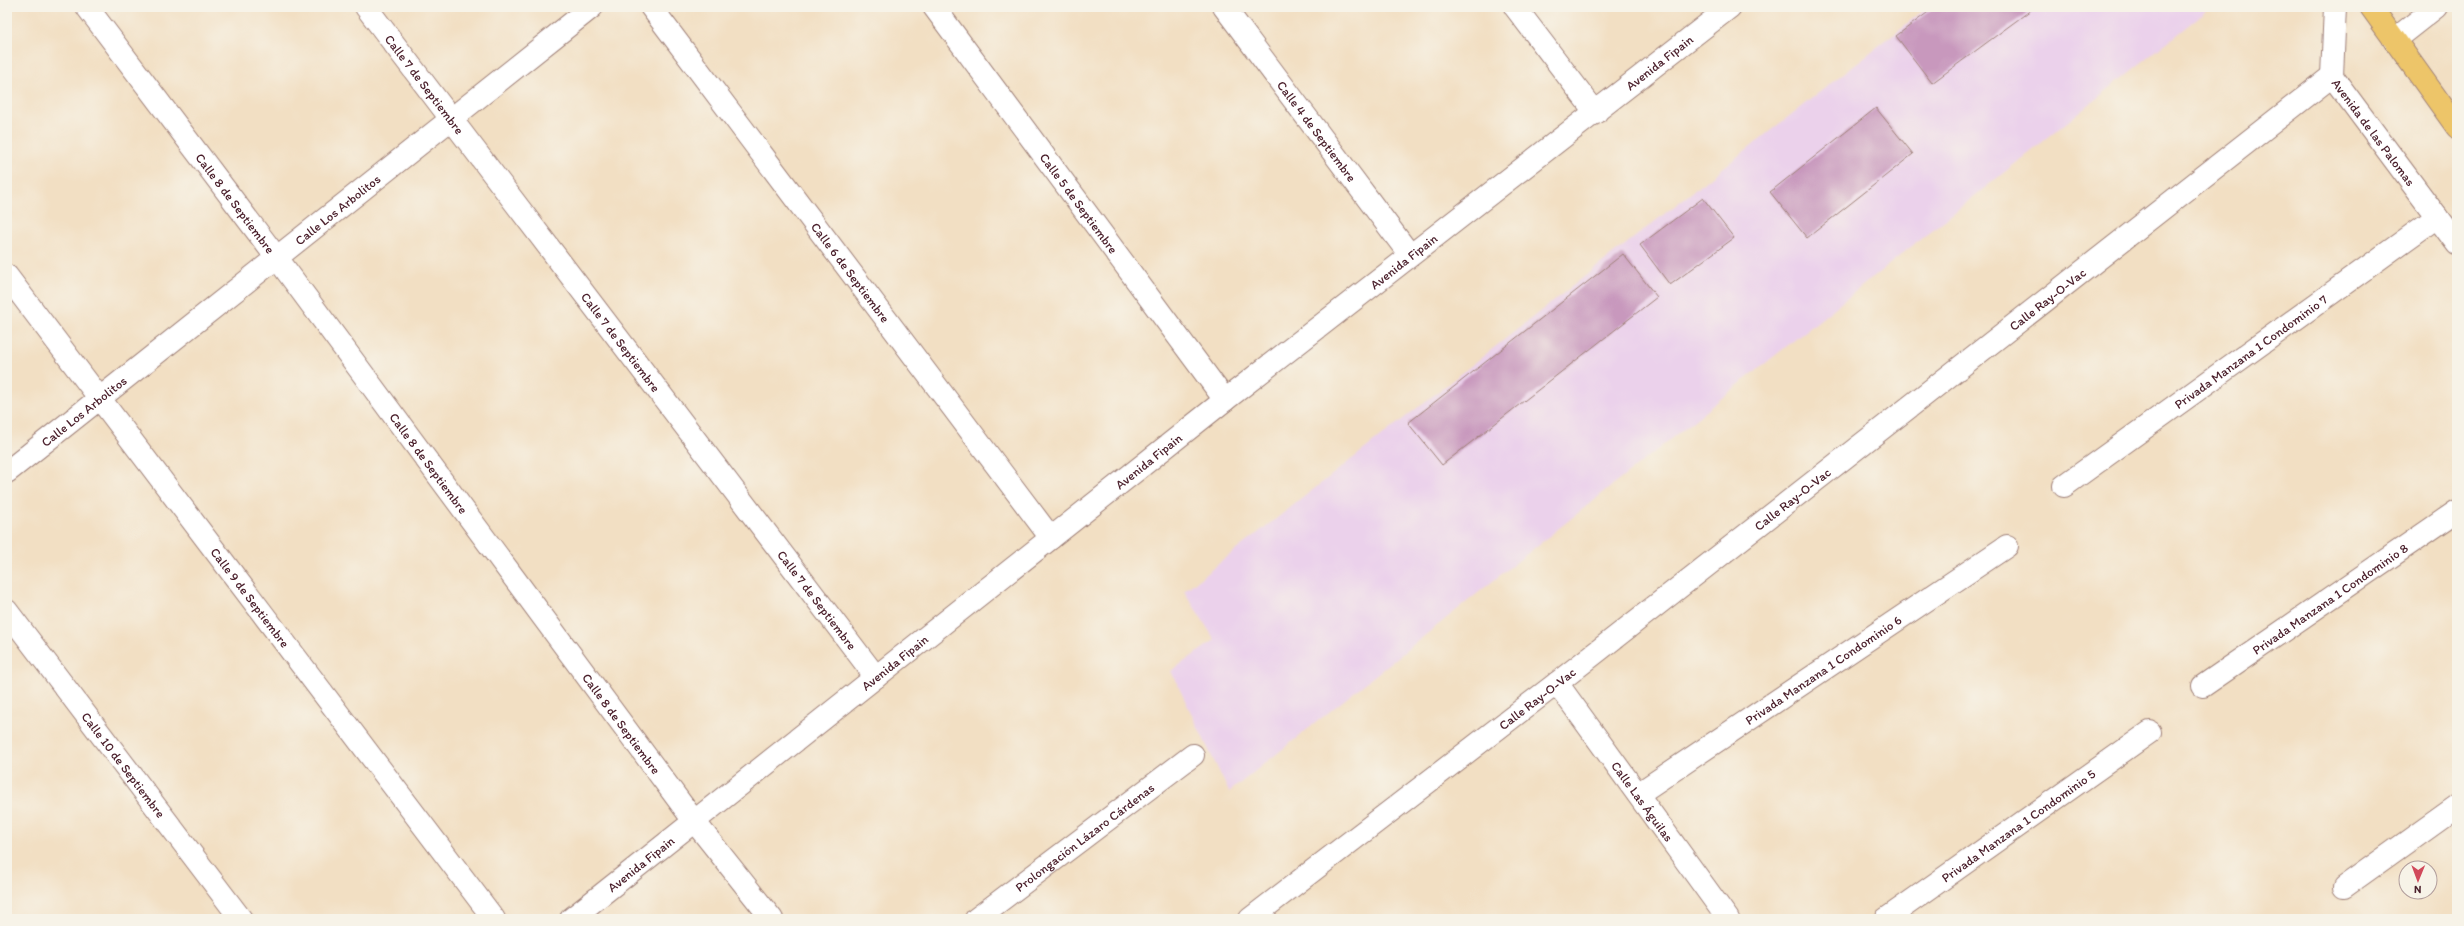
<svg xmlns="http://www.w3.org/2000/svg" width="2464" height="926" viewBox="0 0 2464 926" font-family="Itim,sans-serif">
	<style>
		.built { fill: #ebd1eb }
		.building { fill: #c898bd }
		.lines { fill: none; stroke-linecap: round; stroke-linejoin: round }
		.minor-casing { stroke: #9e7f77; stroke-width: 24 }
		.major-casing { stroke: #9e7f77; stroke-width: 24 }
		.minor { stroke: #fff; stroke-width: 22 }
		.major { stroke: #edc569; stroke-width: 22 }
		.labels { text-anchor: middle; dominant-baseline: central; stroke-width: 4; stroke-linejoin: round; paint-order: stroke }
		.street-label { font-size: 13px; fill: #4a1f2b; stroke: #f7f3e8 }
	</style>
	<rect width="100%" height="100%" fill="#f7f3e8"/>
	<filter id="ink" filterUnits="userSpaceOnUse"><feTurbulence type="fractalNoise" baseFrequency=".025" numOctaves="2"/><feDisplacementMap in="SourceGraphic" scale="8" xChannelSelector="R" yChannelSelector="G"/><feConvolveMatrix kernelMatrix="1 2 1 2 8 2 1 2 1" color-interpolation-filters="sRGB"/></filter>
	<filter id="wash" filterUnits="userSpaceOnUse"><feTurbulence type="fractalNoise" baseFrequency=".012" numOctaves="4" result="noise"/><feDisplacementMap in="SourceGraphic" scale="16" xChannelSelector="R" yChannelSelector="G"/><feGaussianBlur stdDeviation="0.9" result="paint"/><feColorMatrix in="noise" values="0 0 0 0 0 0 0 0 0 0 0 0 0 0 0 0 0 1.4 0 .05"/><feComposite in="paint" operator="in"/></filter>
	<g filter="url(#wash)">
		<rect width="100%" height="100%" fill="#f2dfc3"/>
		<polygon class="built" points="1928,7 2211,7 1229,792 1171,671 1215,640 1184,591"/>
		<g id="blocks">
			<g class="building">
				<polygon points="1935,7 2035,7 1932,83 1896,36"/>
				<polygon points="1876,108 1913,154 1807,238 1770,192"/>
				<polygon points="1703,198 1734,238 1670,285 1640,245"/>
				<polygon points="1623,254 1657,297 1442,465 1408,423"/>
			</g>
		</g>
	</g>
	<g filter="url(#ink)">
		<use href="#blocks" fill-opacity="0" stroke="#9e7f77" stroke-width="1"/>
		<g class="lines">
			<g class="minor-casing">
				<g id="minor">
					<path id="s1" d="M87,7L277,258L694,821L772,919"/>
					<path id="s2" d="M366,7L876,677"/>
					<path id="s3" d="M651,7L1051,538"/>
					<path id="s4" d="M934,7L1225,400"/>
					<path id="s5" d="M1224,7L1410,255"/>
					<polyline points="1515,7 1596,113"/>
					<path id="s6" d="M2335,7L2332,76L2457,244"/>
					<polyline points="2394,40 2436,7"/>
					<path id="s7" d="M7,276L494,919"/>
					<path id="s8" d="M7,472L592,7"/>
					<path id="s9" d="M2064,486L2437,217"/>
					<path id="s10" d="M7,611L241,919"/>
					<path id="s11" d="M1557,683L1728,919"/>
					<path id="s12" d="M2203,686L2457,511"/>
					<path id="s13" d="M1638,794L2007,546"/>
					<polyline points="2344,887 2457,806"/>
					<path id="s14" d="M571,919L1225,400L1730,7"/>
					<path id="s15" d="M976,919L1193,755"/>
					<path id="s16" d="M1250,919L1557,683L2332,76"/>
					<path id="s17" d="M1886,919L2150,732"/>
				</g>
			</g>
			<g class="major-casing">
				<polyline id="major" points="2371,7 2457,127"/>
			</g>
			<use href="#minor" class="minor"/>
			<use href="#major" class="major"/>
		</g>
	</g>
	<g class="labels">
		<g class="street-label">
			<text stroke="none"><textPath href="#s14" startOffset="1385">Avenida Fipain</textPath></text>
			<text stroke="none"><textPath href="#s2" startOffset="97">Calle 7 de Septiembre</textPath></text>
			<text stroke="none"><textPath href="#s5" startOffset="155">Calle 4 de Septiembre</textPath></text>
			<text stroke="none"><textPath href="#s6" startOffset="139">Avenida de las Palomas</textPath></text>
			<text stroke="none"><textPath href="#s1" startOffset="246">Calle 8 de Septiembre</textPath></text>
			<text stroke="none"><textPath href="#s4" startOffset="244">Calle 5 de Septiembre</textPath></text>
			<text stroke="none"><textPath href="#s8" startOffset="422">Calle Los Arbolitos</textPath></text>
			<text stroke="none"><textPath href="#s14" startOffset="1061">Avenida Fipain</textPath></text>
			<text stroke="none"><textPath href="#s3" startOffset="332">Calle 6 de Septiembre</textPath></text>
			<text stroke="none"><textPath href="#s16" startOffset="1010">Calle Ray-O-Vac</textPath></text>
			<text stroke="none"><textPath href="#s2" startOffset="421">Calle 7 de Septiembre</textPath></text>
			<text stroke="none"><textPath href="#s9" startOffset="230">Privada Manzana 1 Condominio 7</textPath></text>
			<text stroke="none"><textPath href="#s8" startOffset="98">Calle Los Arbolitos</textPath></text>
			<text stroke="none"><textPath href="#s14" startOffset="737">Avenida Fipain</textPath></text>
			<text stroke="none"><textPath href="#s1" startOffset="570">Calle 8 de Septiembre</textPath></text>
			<text stroke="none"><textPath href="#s16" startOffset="686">Calle Ray-O-Vac</textPath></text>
			<text stroke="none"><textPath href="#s7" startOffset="403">Calle 9 de Septiembre</textPath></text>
			<text stroke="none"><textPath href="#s12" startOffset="154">Privada Manzana 1 Condominio 8</textPath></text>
			<text stroke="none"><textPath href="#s2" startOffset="745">Calle 7 de Septiembre</textPath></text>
			<text stroke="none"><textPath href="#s14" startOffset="413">Avenida Fipain</textPath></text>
			<text stroke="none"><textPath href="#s13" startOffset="223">Privada Manzana 1 Condominio 6</textPath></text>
			<text stroke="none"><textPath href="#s16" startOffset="362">Calle Ray-O-Vac</textPath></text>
			<text stroke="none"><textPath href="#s1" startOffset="894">Calle 8 de Septiembre</textPath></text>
			<text stroke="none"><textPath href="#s10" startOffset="193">Calle 10 de Septiembre</textPath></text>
			<text stroke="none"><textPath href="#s11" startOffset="146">Calle Las Águilas</textPath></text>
			<text stroke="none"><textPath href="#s17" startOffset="162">Privada Manzana 1 Condominio 5</textPath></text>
			<text stroke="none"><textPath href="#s15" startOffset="136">Prolongación Lázaro Cárdenas</textPath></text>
			<text stroke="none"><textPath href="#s14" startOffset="89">Avenida Fipain</textPath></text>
		</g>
	</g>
	<rect width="2464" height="926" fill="none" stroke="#f7f3e8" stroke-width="24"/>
	<g transform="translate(2418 880) rotate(181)"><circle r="19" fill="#f7f3e8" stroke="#b29e9c"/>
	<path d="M0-3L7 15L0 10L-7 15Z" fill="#d1495b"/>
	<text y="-6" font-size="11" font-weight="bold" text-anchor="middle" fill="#4a1f2b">N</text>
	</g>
</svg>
